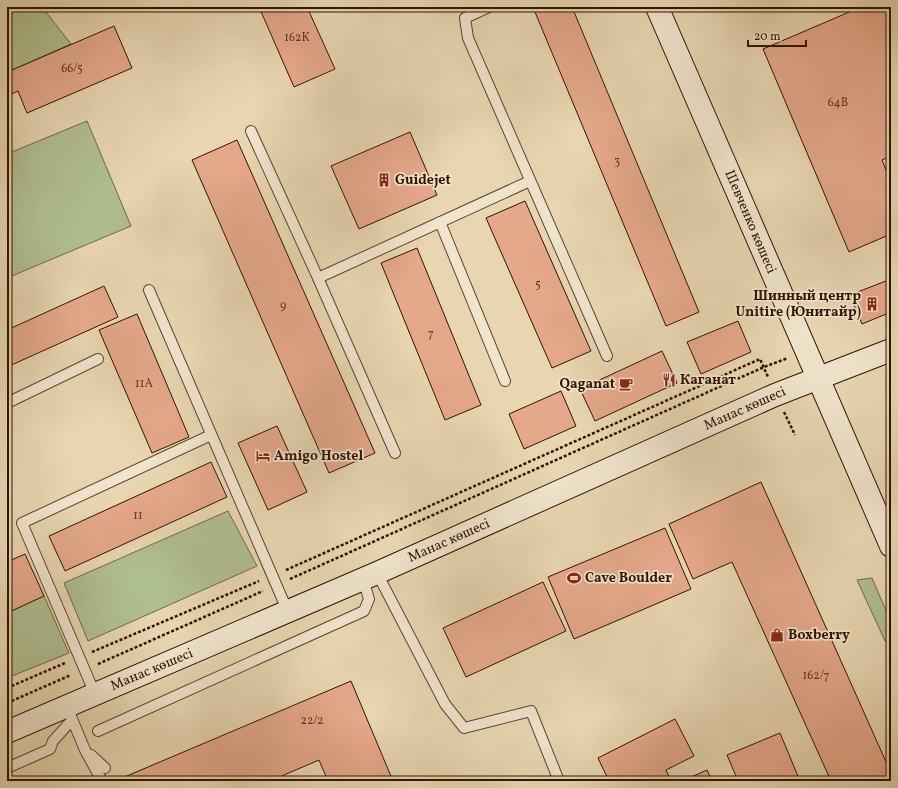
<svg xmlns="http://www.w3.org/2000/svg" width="898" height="788" viewBox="0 0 898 788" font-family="Vollkorn,serif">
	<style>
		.green { fill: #b0bf90; stroke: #706948 }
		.building { fill: #e4a98a; stroke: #301300 }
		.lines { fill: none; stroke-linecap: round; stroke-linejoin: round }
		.lane-casing { stroke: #5e442c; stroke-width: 12 }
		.secondary-casing { stroke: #301300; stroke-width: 24 }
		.path { stroke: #301300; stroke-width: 2.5; stroke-dasharray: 3 2; stroke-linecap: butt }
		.lane { stroke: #efe4cc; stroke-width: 10 }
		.secondary { stroke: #efe4cc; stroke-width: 22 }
		.labels { text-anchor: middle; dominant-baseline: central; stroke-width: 3.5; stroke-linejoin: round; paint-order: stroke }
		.number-label { font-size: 12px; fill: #5d3822 }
		.poi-label { font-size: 14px; font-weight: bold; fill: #301300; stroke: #efe4cc; text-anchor: start }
		.street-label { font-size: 14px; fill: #301300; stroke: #efe4cc }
	</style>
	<rect width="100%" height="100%" fill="#e7d6b1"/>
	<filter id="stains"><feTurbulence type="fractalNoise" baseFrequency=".005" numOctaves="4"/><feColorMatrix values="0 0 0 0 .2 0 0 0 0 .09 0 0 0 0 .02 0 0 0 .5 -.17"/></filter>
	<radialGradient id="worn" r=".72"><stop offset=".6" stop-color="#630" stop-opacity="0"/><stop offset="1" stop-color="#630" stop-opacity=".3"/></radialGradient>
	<g class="green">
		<polygon points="7,7 42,7 71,44 12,70 7,59"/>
		<polygon points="87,121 131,226 7,278 7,154"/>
		<polygon points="228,511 257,566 88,641 64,583"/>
		<polygon points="872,578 891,622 891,637 885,641 857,580"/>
		<polygon points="44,596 69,653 7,678 7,613"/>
	</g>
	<g class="building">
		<polygon points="259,7 307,7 335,69 294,87"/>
		<polygon points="547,7 572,7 699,312 666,326 535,12"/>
		<polygon points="861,7 891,7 891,156 882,160 891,182 891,234 849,252 763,49"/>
		<polygon points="114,26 132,68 27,113 18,91 7,96 7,59 12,70"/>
		<polygon points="410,132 437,195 359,229 331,166"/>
		<polygon points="237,140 375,453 329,473 192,160"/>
		<polygon points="525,201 591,351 552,368 486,218"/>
		<polygon points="417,248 481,405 445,420 381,263"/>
		<polygon points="891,279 891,312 862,324 850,295"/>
		<polygon points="104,286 118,317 7,367 7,330"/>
		<polygon points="137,314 189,437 152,453 99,330"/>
		<polygon points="738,321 751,352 701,374 687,342"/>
		<polygon points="662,351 677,383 595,421 580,389"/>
		<polygon points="561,391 576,426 524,449 509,414"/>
		<polygon points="277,426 307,492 268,510 238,443"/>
		<polygon points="211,462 227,497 65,571 49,536"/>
		<polygon points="761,482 891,773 891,781 831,781 732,562 693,579 669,524"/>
		<polygon points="665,528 691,589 574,639 548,577"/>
		<polygon points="25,554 44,596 7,613 7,562"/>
		<polygon points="543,582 566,631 466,677 443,628"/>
		<polygon points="351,681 393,781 328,781 319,760 270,781 115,781"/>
		<polygon points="675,719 694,756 666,770 671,781 609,781 598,758"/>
		<polygon points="780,733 800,781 738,781 727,755"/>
		<polygon points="707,770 712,781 690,781 689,778"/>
	</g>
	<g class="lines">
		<g class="lane-casing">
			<g id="lane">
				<polyline points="489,7 465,18 468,38 607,356"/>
				<polyline points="251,131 318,278"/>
				<polyline points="440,222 505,381"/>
				<polyline points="149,290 288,612"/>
				<polyline points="7,403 98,359"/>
				<polyline points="395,453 318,278 530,181"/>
				<polyline points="377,573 445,704 464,728 531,711 559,781"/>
				<polyline points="95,694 22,523 211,435"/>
				<polyline points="70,714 85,750 102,781"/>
				<polyline points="98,731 364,611 369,599 363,579"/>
				<polyline points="91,755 105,768"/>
				<polyline points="7,768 50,749 53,741 72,720"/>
			</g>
		</g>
		<g class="secondary-casing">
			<g id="secondary">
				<polyline points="657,7 891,546"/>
				<polyline points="7,732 377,573 775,395 891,350"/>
			</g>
		</g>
		<g class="path">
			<polyline points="784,412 795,435"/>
			<polyline points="286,570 760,359 768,377"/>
			<polyline points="290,579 764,367 788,358"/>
			<polyline points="92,652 259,581"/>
			<polyline points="98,664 263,591"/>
			<polyline points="7,688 65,663"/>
			<polyline points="7,703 71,675"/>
		</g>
		<use href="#lane" class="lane"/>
		<use href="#secondary" class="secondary"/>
	</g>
	<defs>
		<g id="building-bare" transform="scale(1.08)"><path d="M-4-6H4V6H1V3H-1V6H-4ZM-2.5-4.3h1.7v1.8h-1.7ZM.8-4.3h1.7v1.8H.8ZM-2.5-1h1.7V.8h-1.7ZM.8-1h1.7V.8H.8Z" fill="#8f2418" stroke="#efe4cc" stroke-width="2.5" paint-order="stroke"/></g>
		<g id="restaurant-bare" transform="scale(1.08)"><path d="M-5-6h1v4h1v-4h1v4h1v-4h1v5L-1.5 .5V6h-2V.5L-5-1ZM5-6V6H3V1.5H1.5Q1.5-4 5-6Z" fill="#8f2418" stroke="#efe4cc" stroke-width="2.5" paint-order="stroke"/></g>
		<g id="cafe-bare" transform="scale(1.08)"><path d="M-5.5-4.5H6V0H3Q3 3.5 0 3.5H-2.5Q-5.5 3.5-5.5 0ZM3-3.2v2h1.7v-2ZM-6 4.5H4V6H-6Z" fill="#8f2418" stroke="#efe4cc" stroke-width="2.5" paint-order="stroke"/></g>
		<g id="hotel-bare" transform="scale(1.08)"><path d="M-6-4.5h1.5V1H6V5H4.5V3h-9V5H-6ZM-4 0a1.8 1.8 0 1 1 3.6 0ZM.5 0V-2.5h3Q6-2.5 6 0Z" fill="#8f2418" stroke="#efe4cc" stroke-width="2.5" paint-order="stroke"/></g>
		<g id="stadium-bare" transform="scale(1.08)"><path d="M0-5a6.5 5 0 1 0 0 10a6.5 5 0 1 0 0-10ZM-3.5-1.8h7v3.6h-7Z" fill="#8f2418" stroke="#efe4cc" stroke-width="2.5" paint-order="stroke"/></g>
		<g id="shop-bare" transform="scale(1.08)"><path d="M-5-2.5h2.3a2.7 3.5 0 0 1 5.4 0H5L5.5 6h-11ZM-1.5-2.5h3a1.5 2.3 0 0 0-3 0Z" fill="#8f2418" stroke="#efe4cc" stroke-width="2.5" paint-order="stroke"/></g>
	</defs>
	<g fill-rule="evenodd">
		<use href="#building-bare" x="384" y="180"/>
		<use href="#building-bare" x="872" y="304"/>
		<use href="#restaurant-bare" x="669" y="380"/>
		<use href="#cafe-bare" x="626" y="384"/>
		<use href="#hotel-bare" x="263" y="456"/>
		<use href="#stadium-bare" x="574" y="578"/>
		<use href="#shop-bare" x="777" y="635"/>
	</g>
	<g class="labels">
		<g class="number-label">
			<text x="297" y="38">162К</text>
			<text x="72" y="69">66/5</text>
			<text x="838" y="103">64В</text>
			<text x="617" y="162">3</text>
			<text x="538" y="285">5</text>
			<text x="283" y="306">9</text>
			<text x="431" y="334">7</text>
			<text x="144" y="384">11А</text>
			<text x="138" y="516">11</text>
			<text x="816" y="676">162/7</text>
			<text x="312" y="721">22/2</text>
		</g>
		<g class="poi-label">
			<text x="395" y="180">Guidejet</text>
			<text x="861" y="296" text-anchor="end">Шинный центр<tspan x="861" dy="16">Unitire (Юнитайр)</tspan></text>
			<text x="680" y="380">Каганат</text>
			<text x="615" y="384" text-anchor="end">Qaganat</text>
			<text x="274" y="456">Amigo Hostel</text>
			<text x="585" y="578">Cave Boulder</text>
			<text x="788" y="635">Boxberry</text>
		</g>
		<g class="street-label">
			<text transform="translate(750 222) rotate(67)">Шевченко көшесі</text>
			<text transform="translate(745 409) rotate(-24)">Манас көшесі</text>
			<text transform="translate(449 541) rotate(-24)">Манас көшесі</text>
			<text transform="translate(152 670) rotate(-23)">Манас көшесі</text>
		</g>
	</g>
	<rect width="898" height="788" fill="none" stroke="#e7d6b1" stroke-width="24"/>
	<rect x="8" y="8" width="882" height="772" fill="none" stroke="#301300" stroke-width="2"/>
	<rect x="12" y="12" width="874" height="764" fill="none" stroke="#301300"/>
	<path d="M748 40v6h58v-6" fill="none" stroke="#301300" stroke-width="2"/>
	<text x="754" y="40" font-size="12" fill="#301300" stroke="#efe4cc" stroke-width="3" paint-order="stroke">20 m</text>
	<rect width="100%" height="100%" filter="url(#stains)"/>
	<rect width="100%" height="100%" fill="url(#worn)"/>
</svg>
